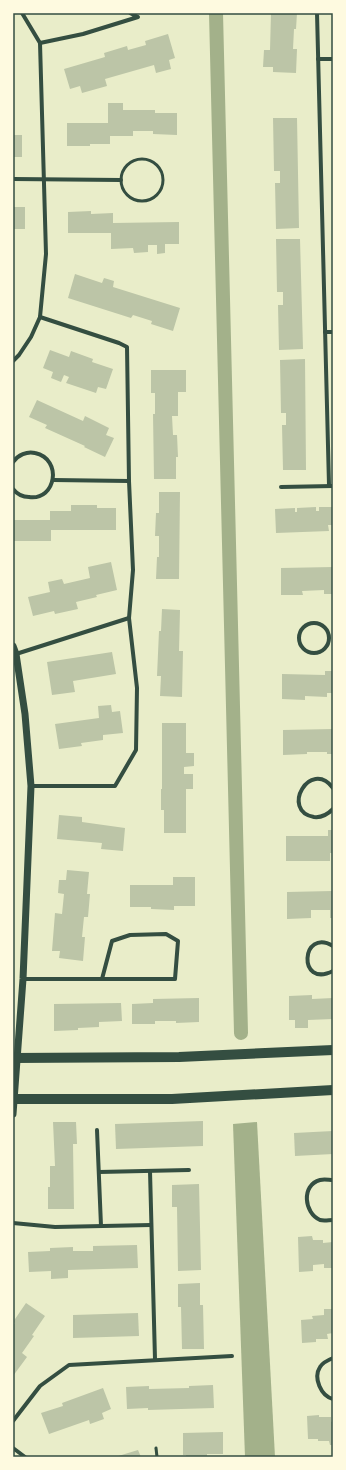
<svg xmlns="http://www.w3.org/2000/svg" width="346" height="1470" viewBox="0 0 346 1470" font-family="Inter,sans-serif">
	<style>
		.water { fill: #a3b18a }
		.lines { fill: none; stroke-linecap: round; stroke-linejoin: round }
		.canal { stroke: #a3b18a; stroke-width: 14 }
		.building { fill: #bcc5a7 }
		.service { stroke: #344e41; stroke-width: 3 }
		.minor { stroke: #344e41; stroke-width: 4 }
		.tertiary { stroke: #344e41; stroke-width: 7 }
		.primary { stroke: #344e41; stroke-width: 10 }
		.neatline { fill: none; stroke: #344e41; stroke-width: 1.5 }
	</style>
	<rect width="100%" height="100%" fill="#e9edc9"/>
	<polygon class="water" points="257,1122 275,1457 245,1457 233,1124"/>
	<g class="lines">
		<polyline class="canal" points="216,13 241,1033"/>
	</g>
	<g class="building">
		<polygon points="271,13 297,13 296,29 294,29 293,49 297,49 296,73 273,72 273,67 263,67 264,50 270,50"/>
		<polygon points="168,34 175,58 169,60 171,69 156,73 154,65 105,79 107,86 82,93 80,86 70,89 64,69 105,57 104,53 127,46 128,50 146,45 145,41"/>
		<polygon points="108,103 123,103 123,110 155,110 155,113 177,113 177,135 153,134 153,131 133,131 133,136 110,136 110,144 90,144 90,146 67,146 67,123 108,123"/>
		<polygon points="273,118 297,118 299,228 276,229 275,183 280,183 280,171 274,171"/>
		<rect x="13" y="135" width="9" height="22"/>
		<rect x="13" y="207" width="12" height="22"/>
		<polygon points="91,211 91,214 113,213 113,223 179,222 179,244 165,244 165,253 157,254 157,245 148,245 148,252 134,253 133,248 111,249 111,233 68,233 68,212"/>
		<polygon points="276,239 300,239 303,349 279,350 278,305 283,305 283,292 277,292"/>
		<polygon points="75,274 102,283 104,278 114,281 113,287 180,308 173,331 151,324 152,321 133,315 131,318 68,298"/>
		<polygon points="50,350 69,357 71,351 93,359 92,362 113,369 106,389 98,387 96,393 66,383 69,377 64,375 61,382 51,378 53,372 43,368"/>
		<polygon points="305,359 306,470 283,470 282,425 286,425 286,413 281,413 280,360"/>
		<polygon points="151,370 186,370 186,392 178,392 178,416 172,416 173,435 177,435 178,457 176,457 176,479 154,479 153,414 155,414 155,393 151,393"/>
		<polygon points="37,400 83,421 85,416 109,428 106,435 114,438 105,457 84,447 85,446 45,428 47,425 29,417"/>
		<polygon points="159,492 180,492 179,579 156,579 157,557 159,557 159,536 155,536 156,513 159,513"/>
		<polygon points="71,505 97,505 97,508 116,508 116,530 51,530 51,541 13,541 13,520 50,520 50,511 71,511"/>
		<polygon points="316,507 316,511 319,511 319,507 333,507 333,525 328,525 329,531 276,533 275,509 295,508 295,512 297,512 297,508"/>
		<polygon points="111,562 117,590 96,595 97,597 76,602 78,609 55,614 54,611 33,616 28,597 50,592 48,582 62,579 64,584 90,578 88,567"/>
		<polygon points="333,567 333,594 324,594 324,590 302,591 303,595 281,595 281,568"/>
		<polygon points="162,609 180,610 179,651 183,651 182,697 160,696 161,676 157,676 159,631 161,631"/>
		<polygon points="112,652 116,674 73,681 75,692 52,695 47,662"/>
		<polygon points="325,671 333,671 333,693 327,693 327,697 305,696 305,700 282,699 282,674 325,675"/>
		<polygon points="111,705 112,712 120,711 123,733 103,735 103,740 81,743 82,746 59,749 55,724 99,718 98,706"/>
		<polygon points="162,723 186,723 186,753 194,753 194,766 184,767 184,774 193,774 193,789 186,789 186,833 164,833 164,810 161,810 161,789 162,789"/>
		<polygon points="333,729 333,754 327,754 327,752 307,752 307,754 283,755 283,730"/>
		<polygon points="59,815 82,817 82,822 125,828 123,851 101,849 102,843 57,839"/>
		<polygon points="328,830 333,830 333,853 330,853 330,861 286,861 286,836 328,836"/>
		<polygon points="67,870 89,872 87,894 90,894 88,917 84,917 82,937 85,937 83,961 59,958 60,951 52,951 55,913 62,914 64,894 58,893 59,880 66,880"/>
		<polygon points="173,877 195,877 195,906 174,906 174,910 151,909 151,907 130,907 130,885 173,885"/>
		<polygon points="332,891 333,918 330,918 330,910 311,910 311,918 287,919 287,892"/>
		<polygon points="312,995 312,999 333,998 333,1019 308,1020 308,1028 295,1028 295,1020 289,1020 289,996"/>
		<polygon points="199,998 199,1022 176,1023 176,1021 155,1021 155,1024 132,1024 132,1004 153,1003 153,999"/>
		<polygon points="121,1003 122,1021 99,1022 99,1027 78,1028 78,1030 54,1031 54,1004"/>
		<polygon points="203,1121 203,1146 116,1149 115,1124"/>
		<polygon points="53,1122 76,1122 77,1144 73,1144 74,1209 48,1209 48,1187 50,1187 50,1166 55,1166"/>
		<polygon points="333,1131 333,1154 295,1156 294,1133"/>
		<polygon points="199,1184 201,1270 178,1271 177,1207 172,1207 172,1185"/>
		<polygon points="312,1236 313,1240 323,1240 323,1243 333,1242 333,1268 324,1268 324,1264 313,1265 313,1271 299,1272 298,1237"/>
		<polygon points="137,1245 138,1268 68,1270 68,1278 51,1279 51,1271 29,1272 28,1252 50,1251 50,1248 73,1247 73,1251 93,1251 93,1246"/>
		<polygon points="200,1283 200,1305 203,1305 204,1349 182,1349 181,1307 178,1307 178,1284"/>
		<polygon points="26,1303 45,1316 32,1335 34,1336 22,1353 27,1357 13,1376 13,1325 15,1323 13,1322"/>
		<polygon points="324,1309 333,1309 333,1333 327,1334 328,1339 316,1339 316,1342 302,1343 301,1320 313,1319 312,1316 324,1315"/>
		<polygon points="138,1313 139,1336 73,1338 73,1315"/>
		<polygon points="213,1385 214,1408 148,1410 148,1408 127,1409 126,1387 149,1386 149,1389 189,1388 189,1386"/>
		<polygon points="103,1388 111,1409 102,1413 104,1419 90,1424 89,1420 49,1434 41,1413 63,1406 62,1403"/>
		<polygon points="319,1415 319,1417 331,1417 331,1422 333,1421 333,1445 330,1445 329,1441 318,1441 318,1439 308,1439 307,1416"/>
		<polygon points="223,1432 223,1454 207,1454 207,1457 186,1457 186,1455 183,1455 183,1433"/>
		<polygon points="138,1450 141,1457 115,1457"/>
	</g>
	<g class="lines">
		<g class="service">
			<circle cx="142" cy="180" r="21"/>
			<polyline points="156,1448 157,1457"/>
		</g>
		<g class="minor">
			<polyline points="317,13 329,485"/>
			<polyline points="40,43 83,34 138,17 130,13"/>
			<polyline points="318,59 333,59"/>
			<polyline points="13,179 121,180"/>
			<polyline points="325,332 333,332"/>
			<polyline points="13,361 19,355 31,337 40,317 46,254 40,43 22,13"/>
			<path d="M13,462C18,455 27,451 35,453C63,459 56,501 29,497C22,497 17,494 13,489"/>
			<polyline points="53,480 129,481"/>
			<polyline points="281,487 333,486"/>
			<circle cx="314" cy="638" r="15"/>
			<polyline points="16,654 129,618"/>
			<polyline points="31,786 115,786 136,750 137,688 129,618 133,570 129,481 127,347 119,343 40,317"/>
			<path d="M333,788C310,758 280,811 314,817C322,818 328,814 333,809"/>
			<path d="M333,946C301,927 297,989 333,971"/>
			<path d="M23,979C74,979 125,979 175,979L178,941L166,934L130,935L112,941L102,979"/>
			<polyline points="97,1130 101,1226"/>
			<polyline points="150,1171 155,1359"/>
			<polyline points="99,1172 189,1170"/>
			<path d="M333,1180C329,1180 324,1179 320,1180C301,1185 304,1213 320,1220C324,1221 329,1220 333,1220"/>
			<polyline points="13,1223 55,1227 151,1225"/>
			<path d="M333,1358C328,1360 323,1362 320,1367C313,1378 321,1396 333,1399"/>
			<polyline points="13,1421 40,1386 69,1365 232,1356"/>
			<polyline points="13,1448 25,1457"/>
		</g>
		<polyline class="tertiary" points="13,646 16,654 25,714 31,786 23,979 13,1114"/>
		<g class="primary">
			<polyline points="13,1058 179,1057 333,1050"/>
			<polyline points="13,1099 172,1099 333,1090"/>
		</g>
	</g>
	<rect width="346" height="1470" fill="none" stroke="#fefae0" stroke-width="28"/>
	<rect x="14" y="14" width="318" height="1442" class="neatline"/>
</svg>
